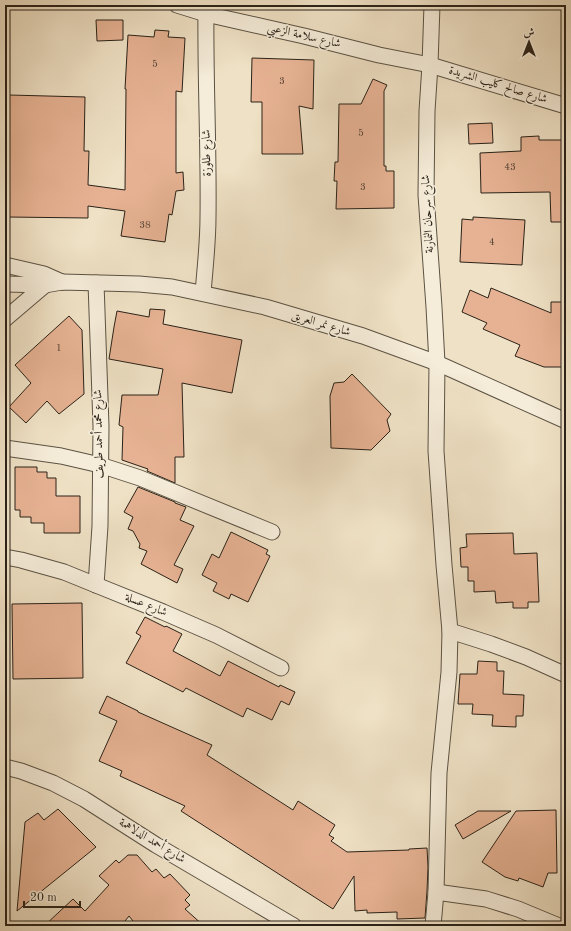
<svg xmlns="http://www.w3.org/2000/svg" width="571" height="931" viewBox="0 0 571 931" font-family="'Old Standard TT',Amiri,serif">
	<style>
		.building { fill: #e6b293; stroke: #2a2218 }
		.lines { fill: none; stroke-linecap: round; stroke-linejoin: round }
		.minor-casing { stroke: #5b5243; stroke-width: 17 }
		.minor { stroke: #f5ecd9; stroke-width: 15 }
		.labels { text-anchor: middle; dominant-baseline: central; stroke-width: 3; stroke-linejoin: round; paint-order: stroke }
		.number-label { font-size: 10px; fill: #594637 }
		.street-label { font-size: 12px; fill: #2a2218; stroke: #f5ecd9 }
	</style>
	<rect width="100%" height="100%" fill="#efe1c5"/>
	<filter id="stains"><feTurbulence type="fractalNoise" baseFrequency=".005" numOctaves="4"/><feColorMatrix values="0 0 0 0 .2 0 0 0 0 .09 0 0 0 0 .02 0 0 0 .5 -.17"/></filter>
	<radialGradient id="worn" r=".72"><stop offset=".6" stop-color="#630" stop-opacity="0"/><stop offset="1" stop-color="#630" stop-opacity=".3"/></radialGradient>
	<g class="building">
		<polygon points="96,20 123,20 123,40 97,41"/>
		<polygon points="155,30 169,31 168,37 185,38 182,92 176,91 176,173 183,172 184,190 176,191 172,215 169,214 165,242 121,236 125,211 88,206 88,218 8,217 9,95 85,97 84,151 89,151 88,185 125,190 126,89 125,89 128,35 154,37"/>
		<polygon points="252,58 314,60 313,109 299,106 303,154 262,154 262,102 251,102"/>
		<polygon points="373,79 387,85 384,91 384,166 386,166 386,171 394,171 394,208 336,209 337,181 334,181 335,162 338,162 339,104 361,104"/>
		<polygon points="492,123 493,143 469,144 468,124"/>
		<polygon points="539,136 539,140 566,140 566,222 551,222 550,192 481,193 480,153 521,151 521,137"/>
		<polygon points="473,217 525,220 522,265 460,262 462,219 473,220"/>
		<polygon points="491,288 551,313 551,302 566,302 566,365 565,365 565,367 544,367 515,356 520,345 483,329 487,323 462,312 470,290 488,298"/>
		<polygon points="150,309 165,310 163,324 242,340 232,393 182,383 184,457 175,457 175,483 147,471 148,469 122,460 123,427 119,425 122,395 158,395 163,369 109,359 114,327 117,311 149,317"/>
		<polygon points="69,316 82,330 84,394 59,414 47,401 26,423 9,407 31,383 15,365"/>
		<polygon points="352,374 391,414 387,420 390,431 371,450 331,448 330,396 334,383 344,382"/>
		<polygon points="15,467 37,467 37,472 47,472 47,478 56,478 56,496 80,496 80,533 44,533 44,523 31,523 31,517 20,517 20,510 15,510"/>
		<polygon points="138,487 175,502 175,503 186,507 180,520 194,526 174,565 183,569 177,583 141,564 147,551 139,548 140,544 133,531 128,529 133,517 124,512"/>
		<polygon points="231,532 268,550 266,554 270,556 248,602 231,594 229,599 213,591 217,583 202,575 212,554 219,558"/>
		<polygon points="513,533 514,554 537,553 539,602 528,602 528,608 513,608 513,602 496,603 495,591 474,592 474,581 468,581 468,567 461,567 460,548 467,547 466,534"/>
		<polygon points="82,603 83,678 13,679 12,604"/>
		<polygon points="145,617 165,627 166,626 182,634 173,651 220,676 228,661 279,687 280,685 295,692 289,705 281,701 272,720 247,708 243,717 186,688 183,692 126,663 141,636 136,633"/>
		<polygon points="478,661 497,662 497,671 504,671 503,694 524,695 523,716 516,716 516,727 492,726 493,715 472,714 473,704 458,704 460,674 477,674"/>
		<polygon points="107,696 138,711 138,712 212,745 207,755 293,810 298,801 335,825 329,835 334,838 331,841 347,852 409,850 409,849 427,848 428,867 427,891 425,918 397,919 397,912 367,913 367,910 355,911 354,876 333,909 181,811 185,806 120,776 122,771 99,761 117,721 99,713"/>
		<polygon points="58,809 96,847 17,911 25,822 38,813 44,820"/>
		<polygon points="556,810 557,873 548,873 543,887 519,878 518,881 505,877 482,862 516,811"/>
		<polygon points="478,811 511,811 463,839 455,825"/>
		<polygon points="128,855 137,855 152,872 156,869 164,878 170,874 190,895 185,900 190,905 185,909 204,926 137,926 129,916 121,926 44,926 73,899 85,911 109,885 99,876 116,860 119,863"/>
	</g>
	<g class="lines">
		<g class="minor-casing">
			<g id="minor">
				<polyline points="177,5 206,14 304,36 379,55 430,65 566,106"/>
				<polyline points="432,5 430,65 427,111 426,195 434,307 437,363 436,451 444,565 450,631 449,672 439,773 436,892 433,926"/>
				<polyline points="5,265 44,274 62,282"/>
				<polyline points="96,283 101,426 100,526 96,585"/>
				<polyline points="5,284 45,285 62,282 139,284 172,287 265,307 363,336 437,363 566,421"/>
				<path d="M203,293C205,268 208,243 208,217C209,147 205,76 206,5"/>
				<polyline points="5,319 45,285"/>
				<polyline points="5,448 61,456 100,465 140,478 272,532"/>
				<polyline points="5,557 21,560 64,572 96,585 163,612 216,635 281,668"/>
				<polyline points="450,631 491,644 526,657 566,675"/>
				<polyline points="5,767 21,771 53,783 84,799 156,845 294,926"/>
				<polyline points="436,892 486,899 518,909 559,926"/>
			</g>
		</g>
		<use href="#minor" class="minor"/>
	</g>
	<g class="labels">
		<g class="number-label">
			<text x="155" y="64">5</text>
			<text x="282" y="81">3</text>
			<text x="361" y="133">5</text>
			<text x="510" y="167">43</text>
			<text x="363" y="187">3</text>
			<text x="145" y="225">38</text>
			<text x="492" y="242">4</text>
			<text x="59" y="348">1</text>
		</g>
		<g class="street-label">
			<text transform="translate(304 36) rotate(13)">شارع سلامة الزعبي</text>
			<text transform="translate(498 85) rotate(17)">شارع صالح كليب الشريدة</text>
			<text transform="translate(207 153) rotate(-91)">شارع طلوزة</text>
			<text transform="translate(428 214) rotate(-93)">شارع سرحان النمارنة</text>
			<text transform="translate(321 324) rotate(17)">شارع نمر العريق</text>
			<text transform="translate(99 434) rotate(-91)">شارع محمد أحمد طريف</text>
			<text transform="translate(146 605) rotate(22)">شارع عسلة</text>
			<text transform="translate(152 841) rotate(31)">شارع أحمد الدلاهمة</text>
		</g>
	</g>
	<rect width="571" height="931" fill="none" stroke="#efe1c5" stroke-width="20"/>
	<rect x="6" y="6" width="559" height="919" fill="none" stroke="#2a2218" stroke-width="2"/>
	<rect x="10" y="10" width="551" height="911" fill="none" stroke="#2a2218"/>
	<g transform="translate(529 42)" stroke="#f5ecd9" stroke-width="3" paint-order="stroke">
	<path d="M0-3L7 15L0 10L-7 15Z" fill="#2a2218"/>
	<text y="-6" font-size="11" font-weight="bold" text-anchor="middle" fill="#2a2218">ش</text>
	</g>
	<path d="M24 901v6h56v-6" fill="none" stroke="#2a2218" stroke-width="2"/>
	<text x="30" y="901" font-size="12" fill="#2a2218" stroke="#f5ecd9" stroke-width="3" paint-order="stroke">20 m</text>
	<rect width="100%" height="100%" filter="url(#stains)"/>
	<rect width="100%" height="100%" fill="url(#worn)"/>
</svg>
